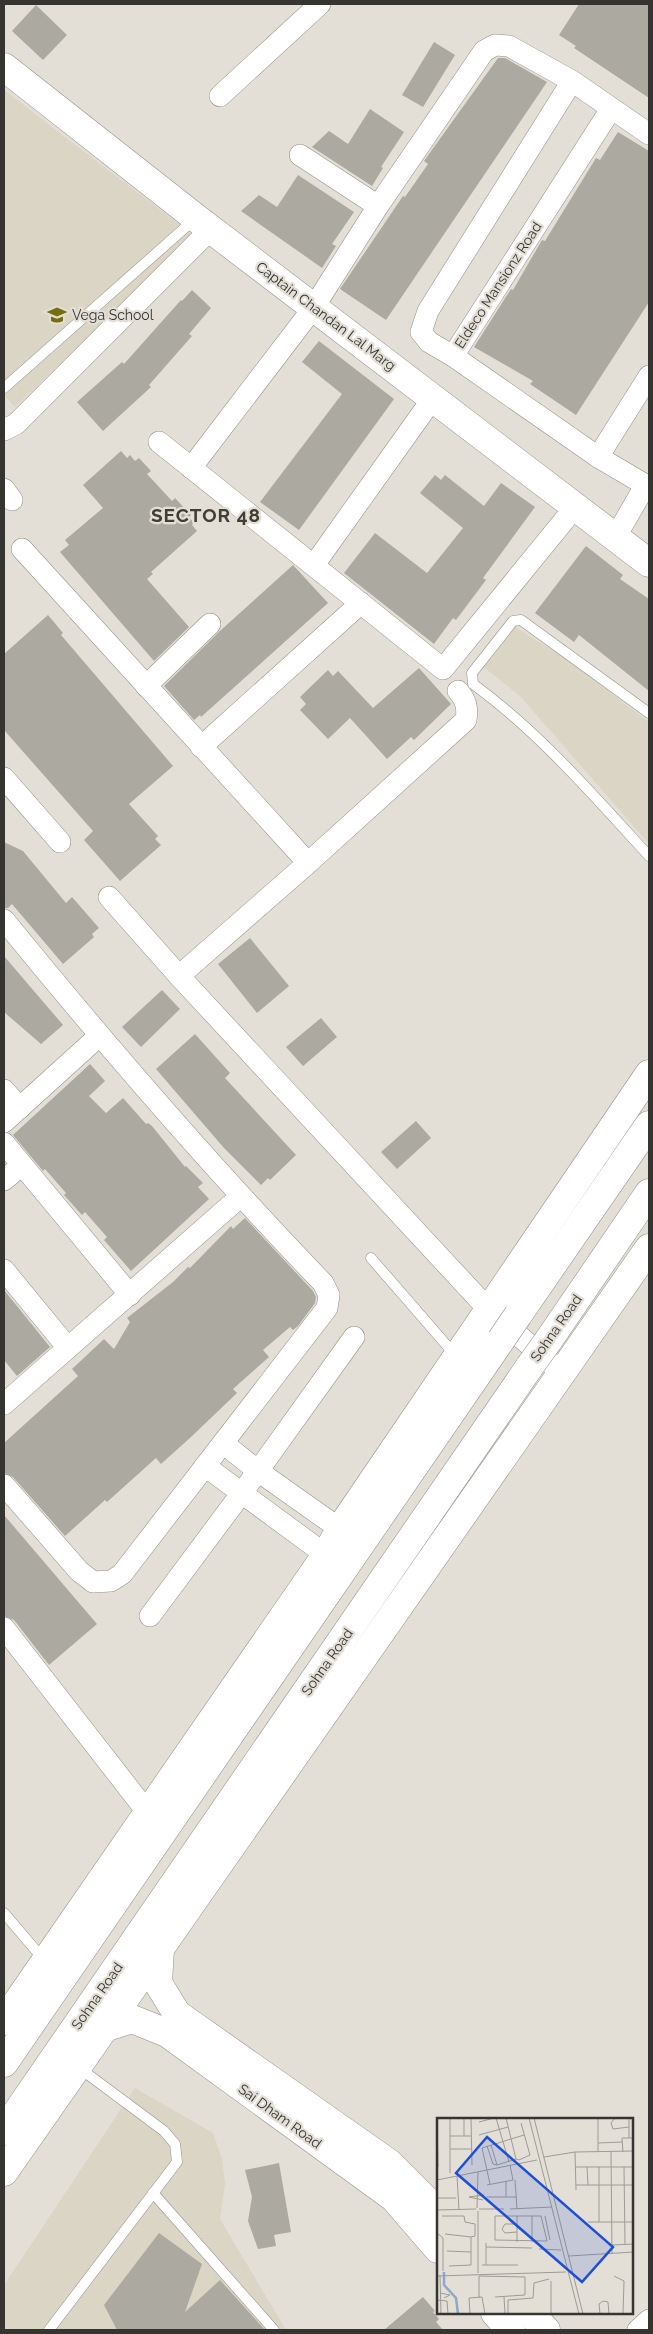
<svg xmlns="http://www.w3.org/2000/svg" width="653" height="2334" viewBox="0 0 653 2334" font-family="Raleway,sans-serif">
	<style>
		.built { fill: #dbd5c5 }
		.building { fill: #aca9a1 }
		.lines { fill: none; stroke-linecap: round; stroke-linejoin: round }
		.lane-casing { stroke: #949189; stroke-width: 11 }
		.street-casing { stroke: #949189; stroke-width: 22 }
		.secondary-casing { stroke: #949189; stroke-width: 29 }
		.highway-casing { stroke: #949189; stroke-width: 29 }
		.lane { stroke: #fff; stroke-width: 10 }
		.street { stroke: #fff; stroke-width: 21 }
		.secondary { stroke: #fff; stroke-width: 28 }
		.highway { stroke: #fff; stroke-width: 28 }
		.highway-bridge-casing { stroke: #949189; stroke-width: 29; stroke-linecap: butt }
		.highway-bridge { stroke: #fff; stroke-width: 28 }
		.labels { text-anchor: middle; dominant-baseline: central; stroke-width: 4.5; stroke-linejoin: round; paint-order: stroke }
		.street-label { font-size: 14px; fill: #353431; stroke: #e3dfd7 }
		.poi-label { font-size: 14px; fill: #353431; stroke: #e3dfd7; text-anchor: start }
		.district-label { font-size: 19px; font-weight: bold; letter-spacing: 1px; fill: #413e37; stroke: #e3dfd7 }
		.inset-river { fill: none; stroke: #8fa7cc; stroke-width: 2.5 }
		.inset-road { fill: none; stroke: #9d9b95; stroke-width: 1 }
		.view { fill: #1d4ed8; fill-opacity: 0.15; stroke: #1d4ed8; stroke-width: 2.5 }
		.inset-edge { fill: none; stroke: #353431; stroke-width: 2.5 }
	</style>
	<rect width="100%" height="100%" fill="#e3dfd7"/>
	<g class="built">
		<polygon points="4,90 193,235 15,407 4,395"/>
		<polygon points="515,627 565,658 649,722 649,844 520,696 482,666"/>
		<polygon points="135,2088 213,2133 222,2159 225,2184 220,2219 286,2330 4,2330 4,2285"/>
	</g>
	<g class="building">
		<polygon points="579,4 649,4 649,98 574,48 576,46 559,35"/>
		<polygon points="36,5 67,35 43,60 12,31"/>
		<polygon points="434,42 455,55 423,107 402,95"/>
		<polygon points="498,58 505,58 547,82 386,320 340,289 403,196 405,197 428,164 424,161"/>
		<polygon points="370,109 404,132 381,167 383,168 372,186 312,147 329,131 348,144"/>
		<polygon points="618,132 649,151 649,302 576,415 530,384 533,381 474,347 511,289 513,290 542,240 545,241 596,158 600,160"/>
		<polygon points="298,175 354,212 332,244 336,246 322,268 241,211 259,195 277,207"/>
		<polygon points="192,290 211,308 189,334 192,336 149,385 151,387 103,431 77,402 122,362 124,364 181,300 182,301"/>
		<polygon points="319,341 394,399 299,530 260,502 342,394 302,362"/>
		<polygon points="121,451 127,458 130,455 135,461 139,458 151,471 147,474 172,501 175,498 191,515 189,517 194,523 192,525 197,531 151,572 153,574 147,579 189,627 154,661 60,552 69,545 65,540 103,508 83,485"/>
		<polygon points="435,475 441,480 445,475 484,506 501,483 535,507 483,578 486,580 456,620 453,618 434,644 344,573 375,533 427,573 463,528 420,493"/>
		<polygon points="586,546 623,575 620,579 649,599 649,691 579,635 574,642 535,613"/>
		<polygon points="293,565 328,603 201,717 200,715 194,720 164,686 221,630"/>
		<polygon points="48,615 63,633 61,635 173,766 129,804 158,836 155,839 161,845 120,881 84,840 93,831 4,730 4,654"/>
		<polygon points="419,668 451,704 414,740 411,737 387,759 350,718 328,739 300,710 306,704 300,697 328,670 333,676 338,671 373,708"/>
		<polygon points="4,842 23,851 66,903 72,897 99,928 92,934 94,937 63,964 12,904 8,908 4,908"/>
		<polygon points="250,938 289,986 257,1013 218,964"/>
		<polygon points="4,956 63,1025 41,1044 4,1012"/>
		<polygon points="162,990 180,1009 141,1047 122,1027"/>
		<polygon points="321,1018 337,1037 303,1066 286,1047"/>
		<polygon points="195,1034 230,1073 225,1078 296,1155 270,1180 268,1178 261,1185 224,1148 156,1069"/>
		<polygon points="90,1064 105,1081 89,1096 106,1113 123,1098 146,1124 148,1123 152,1126 185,1167 186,1166 203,1183 198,1187 209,1199 131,1271 104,1240 107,1237 85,1212 82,1215 64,1195 66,1193 45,1169 43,1171 13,1135"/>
		<polygon points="416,1121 431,1138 397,1169 381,1152"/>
		<polygon points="245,1218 313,1291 316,1297 315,1303 298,1326 293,1330 290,1327 263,1350 269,1357 233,1389 237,1393 191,1437 161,1464 156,1458 107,1502 105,1500 65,1536 13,1477 4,1473 4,1443 78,1376 72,1369 104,1339 114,1349 130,1322 127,1318 173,1282 188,1267 190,1268 231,1226 233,1229"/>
		<polygon points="4,1290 50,1347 17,1376 4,1360"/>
		<polygon points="4,1515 97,1624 49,1665 14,1620 4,1616"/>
		<polygon points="279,2163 291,2232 274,2235 276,2246 258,2249 248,2221 252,2197 245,2170"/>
		<polygon points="159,2233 202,2264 185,2312 220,2280 265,2330 117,2330 104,2305"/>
		<polygon points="423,2297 435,2311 433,2312 439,2319 436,2322 443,2330 384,2330"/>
	</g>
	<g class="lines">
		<g class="lane-casing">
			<g id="lane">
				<polyline points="4,388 196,218"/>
				<path d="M649,713L521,620L513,621L472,673L473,684C540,733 593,795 649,856"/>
				<polyline points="371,1258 456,1356"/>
				<polyline points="4,1913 44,1960"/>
				<polyline points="153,2193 274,2330"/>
				<polyline points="49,2330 177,2162 175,2144 164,2131 78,2067"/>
			</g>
		</g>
		<g class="street-casing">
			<g id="street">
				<polyline points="572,81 428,311 421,332 429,342 453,356 598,457 649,487"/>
				<polyline points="220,96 320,4"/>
				<polyline points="300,155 378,206"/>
				<polyline points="453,356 611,109"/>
				<polyline points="4,430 16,424 211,229"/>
				<polyline points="159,442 443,669 575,507"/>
				<polyline points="598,457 649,376"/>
				<polyline points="191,468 314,307 378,206 484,51 495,45 509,46 572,81 649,134"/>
				<polyline points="4,489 12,500"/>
				<polyline points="615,538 645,486"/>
				<polyline points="22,549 308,863"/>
				<polyline points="314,565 433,398"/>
				<polyline points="146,686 210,624"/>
				<polyline points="201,747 361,603"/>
				<polyline points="4,778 60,842"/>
				<polyline points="109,897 179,976 489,1310 562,1373"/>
				<path d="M4,920C106,1045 211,1167 323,1283L329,1295L327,1308L122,1574L111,1581L93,1582L79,1571L4,1485"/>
				<path d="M179,976L308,863L466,720C468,708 466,700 458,691"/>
				<polyline points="4,1090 20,1108"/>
				<polyline points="4,1122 99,1036"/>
				<polyline points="4,1143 130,1295"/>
				<polyline points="4,1180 22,1165"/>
				<polyline points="4,1270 68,1348"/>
				<polyline points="4,1404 240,1197"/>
				<polyline points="223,1443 258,1471 340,1529"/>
				<polyline points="205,1466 326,1555"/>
				<polyline points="150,1616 258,1471 354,1337"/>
				<polyline points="4,1628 148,1813"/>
				<polyline points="638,2330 649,2320"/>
			</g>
		</g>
		<g class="secondary-casing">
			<g id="secondary">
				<polyline points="4,67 196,218 649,563"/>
				<polyline points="160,1949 158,1983 177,2014 389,2163 438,2212"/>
				<polyline points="4,2021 326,1555 340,1529 649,1074"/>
				<polyline points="104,2028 132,2019 167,2033 394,2198 438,2249"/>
				<polyline points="4,2172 649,1248"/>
				<polyline points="495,2313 511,2330"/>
				<polyline points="530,2313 546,2330"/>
			</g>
		</g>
		<g class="highway-casing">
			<g id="highway">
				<polyline points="518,1315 649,1125"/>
				<polyline points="548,1341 649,1193"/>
				<polyline points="4,2063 501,1340"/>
				<polyline points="4,2131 530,1366"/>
			</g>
		</g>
		<use href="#lane" class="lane"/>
		<use href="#street" class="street"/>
		<use href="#secondary" class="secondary"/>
		<use href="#highway" class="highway"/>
		<g class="highway-bridge-casing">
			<g id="highway-bridge">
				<polyline points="501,1340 518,1315"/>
				<polyline points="530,1366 548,1341"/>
			</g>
		</g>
		<use href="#highway-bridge" class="highway-bridge"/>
	</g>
	<defs>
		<g id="school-bare" transform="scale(1.5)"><path d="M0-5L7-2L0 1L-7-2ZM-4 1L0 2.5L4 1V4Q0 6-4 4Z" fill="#766e0d" stroke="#e3dfd7" stroke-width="2.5" paint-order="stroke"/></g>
	</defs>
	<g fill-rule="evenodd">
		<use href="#school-bare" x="57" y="315"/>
	</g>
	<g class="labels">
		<g class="street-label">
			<text transform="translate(498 285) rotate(-57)">Eldeco Mansionz Road</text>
			<text transform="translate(326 316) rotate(37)">Captain Chandan Lal Marg</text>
			<text transform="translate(556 1328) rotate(-55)">Sohna Road</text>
			<text transform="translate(327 1662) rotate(-55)">Sohna Road</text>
			<text transform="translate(97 1996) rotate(-55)">Sohna Road</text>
			<text transform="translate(280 2116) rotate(36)">Sai Dham Road</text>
		</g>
		<g class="poi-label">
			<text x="72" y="315">Vega School</text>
		</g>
		<g class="district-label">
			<text x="206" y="515">SECTOR 48</text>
		</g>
	</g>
	<g transform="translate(437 2118)">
		<rect width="196" height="196" fill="#e3dfd7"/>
		<path class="inset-river" d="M7,154V167L19,180L21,196"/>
		<path class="inset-road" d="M0,0L1,49M13,0V55M27,0V18M34,0L35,47M59,0L72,44M69,0L79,41L82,42L93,37L84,5M92,0L142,196M97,0L146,196M161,0V34M178,0L174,5L176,11L192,9M192,0V20H197M42,4L57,0M42,17L71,9M13,18H34M161,25L185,24M54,27L60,47M50,28L56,46L60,47M13,31H34M138,34L139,72M174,34L175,136M186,34L185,20H192M107,39L138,34L197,33M60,47L79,41M139,49H197M150,49L151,67M187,49L188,126M20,58L22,92M0,62L100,42M78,62L80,91M69,63V79M53,66L45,30L87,17M50,67L76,62L73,47M139,67H197M50,79H80M0,80H19M46,82L32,79L47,77M40,90L41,54M42,91H67M73,91L115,89M0,92L39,91M41,93V155M5,98H27L28,104L38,106V118L34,119V147L12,148M58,98H104L110,123L58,122ZM80,98V124M95,98V124M108,98L113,122M151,104H197M162,104V49M80,106H68L65,111L68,115L80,114M0,115L6,120V153M8,116L34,119M0,124V144M49,125V147M175,127L197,126M49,129L95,130M102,131L124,132M10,133L34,134M132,138L197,134M45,147H81M3,157L4,196M0,158L129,154M177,158L187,163L186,196M114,163V196M3,175L13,177L7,180M67,179L68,196M42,180V158L88,159V177L58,179M0,182L10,183L11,196M33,196L32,180L45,179L48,196M71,196V182L96,180L97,165L112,161M163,196L162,186L166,183L171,184L172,196"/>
		<path class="view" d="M50,19L176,129L145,164L19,55Z"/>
		<rect width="196" height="196" class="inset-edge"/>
	</g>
	<rect width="653" height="2334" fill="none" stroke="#353431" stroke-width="10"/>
</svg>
